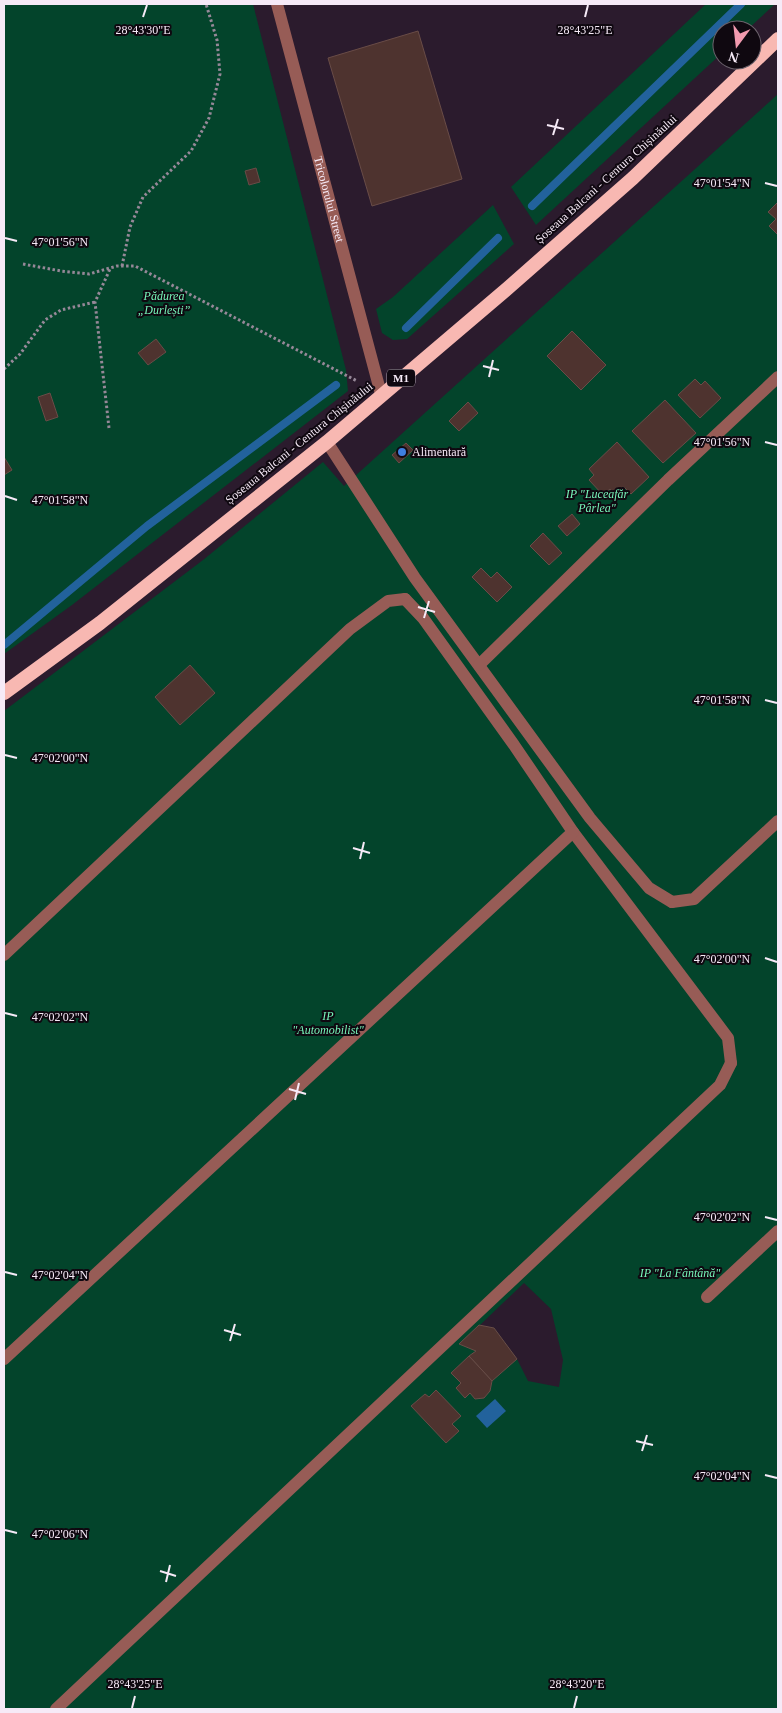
<svg xmlns="http://www.w3.org/2000/svg" width="782" height="1713" viewBox="0 0 782 1713" font-family="Georgia,serif">
	<style>
		.green { fill: #03442b; fill-rule: evenodd }
		.water { fill: #22629c }
		.lines { fill: none; stroke-linecap: round; stroke-linejoin: round }
		.stream { stroke: #22629c; stroke-width: 8 }
		.building { fill: #4e332f; stroke: #694c47 }
		.path { stroke: #968898; stroke-width: 3; stroke-dasharray: 2.5 2.5; stroke-linecap: butt }
		.service { stroke: #975c56; stroke-width: 12 }
		.minor { stroke: #975c56; stroke-width: 12 }
		.tertiary { stroke: #975c56; stroke-width: 12 }
		.trunk { stroke: #f8b8b2; stroke-width: 14 }
		.ticks { fill: none; stroke: #f6eaf7; stroke-width: 2 }
		.shop-dot { fill: #3f7fe0; stroke: #0f0810; stroke-width: 2 }
		.labels { text-anchor: middle; dominant-baseline: central; stroke-width: 4; stroke-linejoin: round; paint-order: stroke }
		.shield { fill: #0f0810; stroke: #b1a6b2; stroke-width: 1 }
		.shield-label { font-size: 11px; font-weight: bold; fill: #f6eaf7 }
		.street-label { font-size: 12px; fill: #f6eaf7; stroke: #0f0810 }
		.park-label { font-size: 12px; font-style: italic; fill: #77f6ba; stroke: #0f0810 }
		.poi-label { font-size: 12px; fill: #f6eaf7; stroke: #0f0810; text-anchor: start }
		.ticks-label { font-size: 12px; text-anchor: middle; fill: #f6eaf7; stroke: #0f0810; stroke-width: 4; stroke-linejoin: round; paint-order: stroke }
	</style>
	<rect width="100%" height="100%" fill="#2b1b2d"/>
	<g class="green">
		<polygon points="4,4 253,4 346,370 348,391 72,605 4,654"/>
		<polygon points="706,4 775,4 747,30 722,30 722,53 536,225 511,187"/>
		<path d="M778,94V1709H4V711L203,560L323,462L344,486ZM524,1283L551,1309L563,1360L559,1387L528,1381L517,1359L494,1328L480,1325Z"/>
		<polygon points="493,205 514,244 407,339 393,340 382,333 376,309 393,297"/>
	</g>
	<polygon class="water" points="495,1399 506,1411 487,1428 476,1416"/>
	<g class="lines">
		<g class="stream">
			<polyline points="532,206 741,4"/>
			<polyline points="406,328 498,238"/>
			<polyline points="4,645 147,526 336,385"/>
		</g>
	</g>
	<g class="building">
		<polygon points="418,31 462,179 372,206 328,58"/>
		<polygon points="256,168 260,182 249,185 245,171"/>
		<polygon points="778,202 778,235 769,226 776,219 768,212"/>
		<polygon points="572,331 606,365 581,390 547,356"/>
		<polygon points="156,339 166,352 148,365 138,353"/>
		<polygon points="695,379 701,385 705,381 721,398 700,418 678,395"/>
		<polygon points="50,393 58,417 46,421 38,397"/>
		<polygon points="665,400 696,433 663,463 632,431"/>
		<polygon points="468,402 478,413 459,431 449,421"/>
		<polygon points="617,442 649,477 631,494 624,487 615,495 610,489 603,495 589,480 594,475 589,469"/>
		<polygon points="406,443 413,450 399,463 392,455"/>
		<polygon points="4,457 12,470 4,475"/>
		<polygon points="572,514 580,524 567,536 558,526"/>
		<polygon points="543,533 562,553 549,565 530,546"/>
		<polygon points="481,568 491,578 497,572 512,587 497,602 472,577"/>
		<polygon points="190,665 215,693 180,725 155,697"/>
		<polygon points="479,1325 494,1328 517,1359 492,1381 469,1356 476,1351 459,1344"/>
		<polygon points="469,1356 492,1381 490,1391 484,1398 475,1399 470,1393 465,1398 456,1388 461,1383 451,1373"/>
		<polygon points="436,1390 461,1416 452,1424 459,1431 446,1443 411,1406 425,1394 429,1397"/>
	</g>
	<g class="lines">
		<g class="path">
			<polyline points="23,264 61,271 89,274 117,266 135,266 357,381"/>
			<polyline points="122,266 130,227 143,197 191,151 209,118 220,74 217,40 206,4"/>
			<polyline points="4,369 20,354 45,320 61,310 95,302"/>
			<polyline points="109,428 95,302 110,269"/>
		</g>
		<g class="service">
			<polyline points="327,442 415,578 590,818 649,888 672,902"/>
			<polyline points="405,599 423,618 514,745 573,832 728,1038 731,1063"/>
		</g>
		<g class="minor">
			<polyline points="479,665 668,480 778,377"/>
			<polyline points="672,902 694,899 778,821"/>
			<polyline points="4,955 350,629 388,601 405,599"/>
			<polyline points="707,1297 778,1231"/>
			<polyline points="4,1359 573,832"/>
			<polyline points="56,1709 720,1085 731,1063"/>
		</g>
		<path class="tertiary" id="s1" d="M277,4L381,394"/>
		<polyline class="trunk" points="4,693 100,623 327,442 508,288 633,178 778,39"/>
	</g>
	<path class="ticks" d="M143,17L147,5M585,17L588,5M547,125L564,129M553,135L558,119M765,183L777,186M5,238L17,241M483,366L499,370M489,377L493,360M765,442L777,445M5,496L17,500M418,607L435,612M424,618L429,601M765,700L777,703M5,755L17,758M353,848L370,853M360,859L364,842M765,958L777,962M5,1013L17,1016M289,1089L306,1094M295,1100L299,1083M765,1217L777,1220M5,1272L17,1275M224,1330L241,1335M230,1341L235,1324M636,1441L653,1445M642,1451L647,1435M765,1475L777,1478M5,1530L17,1533M160,1571L176,1576M166,1582L170,1565M132,1708L135,1696M574,1708L577,1696"/>
	<circle class="shop-dot" cx="402" cy="452" r="5"/>
	<g class="labels">
		<rect class="shield" x="387" y="369.5" width="28" height="17" rx="4"/>
		<g class="shield-label">
			<text x="401" y="378">M1</text>
		</g>
		<g class="street-label">
			<text transform="translate(606 179) rotate(-42)">Șoseaua Balcani - Centura Chișinăului</text>
			<text stroke="none"><textPath href="#s1" startOffset="202">Tricolorului Street</textPath></text>
			<text transform="translate(299 443) rotate(-39)">Șoseaua Balcani - Centura Chișinăului</text>
		</g>
		<g class="park-label">
			<text x="164" y="296">Pădurea<tspan x="164" dy="14">„Durlești”</tspan></text>
			<text x="597" y="494">IP "Luceafăr<tspan x="597" dy="14">Pârlea"</tspan></text>
			<text x="328" y="1016">IP<tspan x="328" dy="14">"Automobilist"</tspan></text>
			<text x="680" y="1273">IP "La Fântână"</text>
		</g>
		<g class="poi-label">
			<text x="412" y="452">Alimentară</text>
		</g>
	</g>
	<g class="ticks-label">
		<text x="143" y="34">28°43'30"E</text>
		<text x="585" y="34">28°43'25"E</text>
		<text x="722" y="187">47°01'54"N</text>
		<text x="60" y="246">47°01'56"N</text>
		<text x="722" y="446">47°01'56"N</text>
		<text x="60" y="504">47°01'58"N</text>
		<text x="722" y="704">47°01'58"N</text>
		<text x="60" y="762">47°02'00"N</text>
		<text x="722" y="963">47°02'00"N</text>
		<text x="60" y="1021">47°02'02"N</text>
		<text x="722" y="1221">47°02'02"N</text>
		<text x="60" y="1279">47°02'04"N</text>
		<text x="722" y="1480">47°02'04"N</text>
		<text x="60" y="1538">47°02'06"N</text>
		<text x="135" y="1688">28°43'25"E</text>
		<text x="577" y="1688">28°43'20"E</text>
	</g>
	<rect width="782" height="1713" fill="none" stroke="#f6eaf7" stroke-width="10"/>
	<g transform="translate(737 45) rotate(195)"><circle r="24" fill="#0f0810" stroke="#6b626c"/>
	<path d="M0-4L9 19L0 12L-9 19Z" fill="#f29aaf"/>
	<text y="-8" font-size="14" font-weight="bold" text-anchor="middle" fill="#f6eaf7">N</text>
	</g>
</svg>
